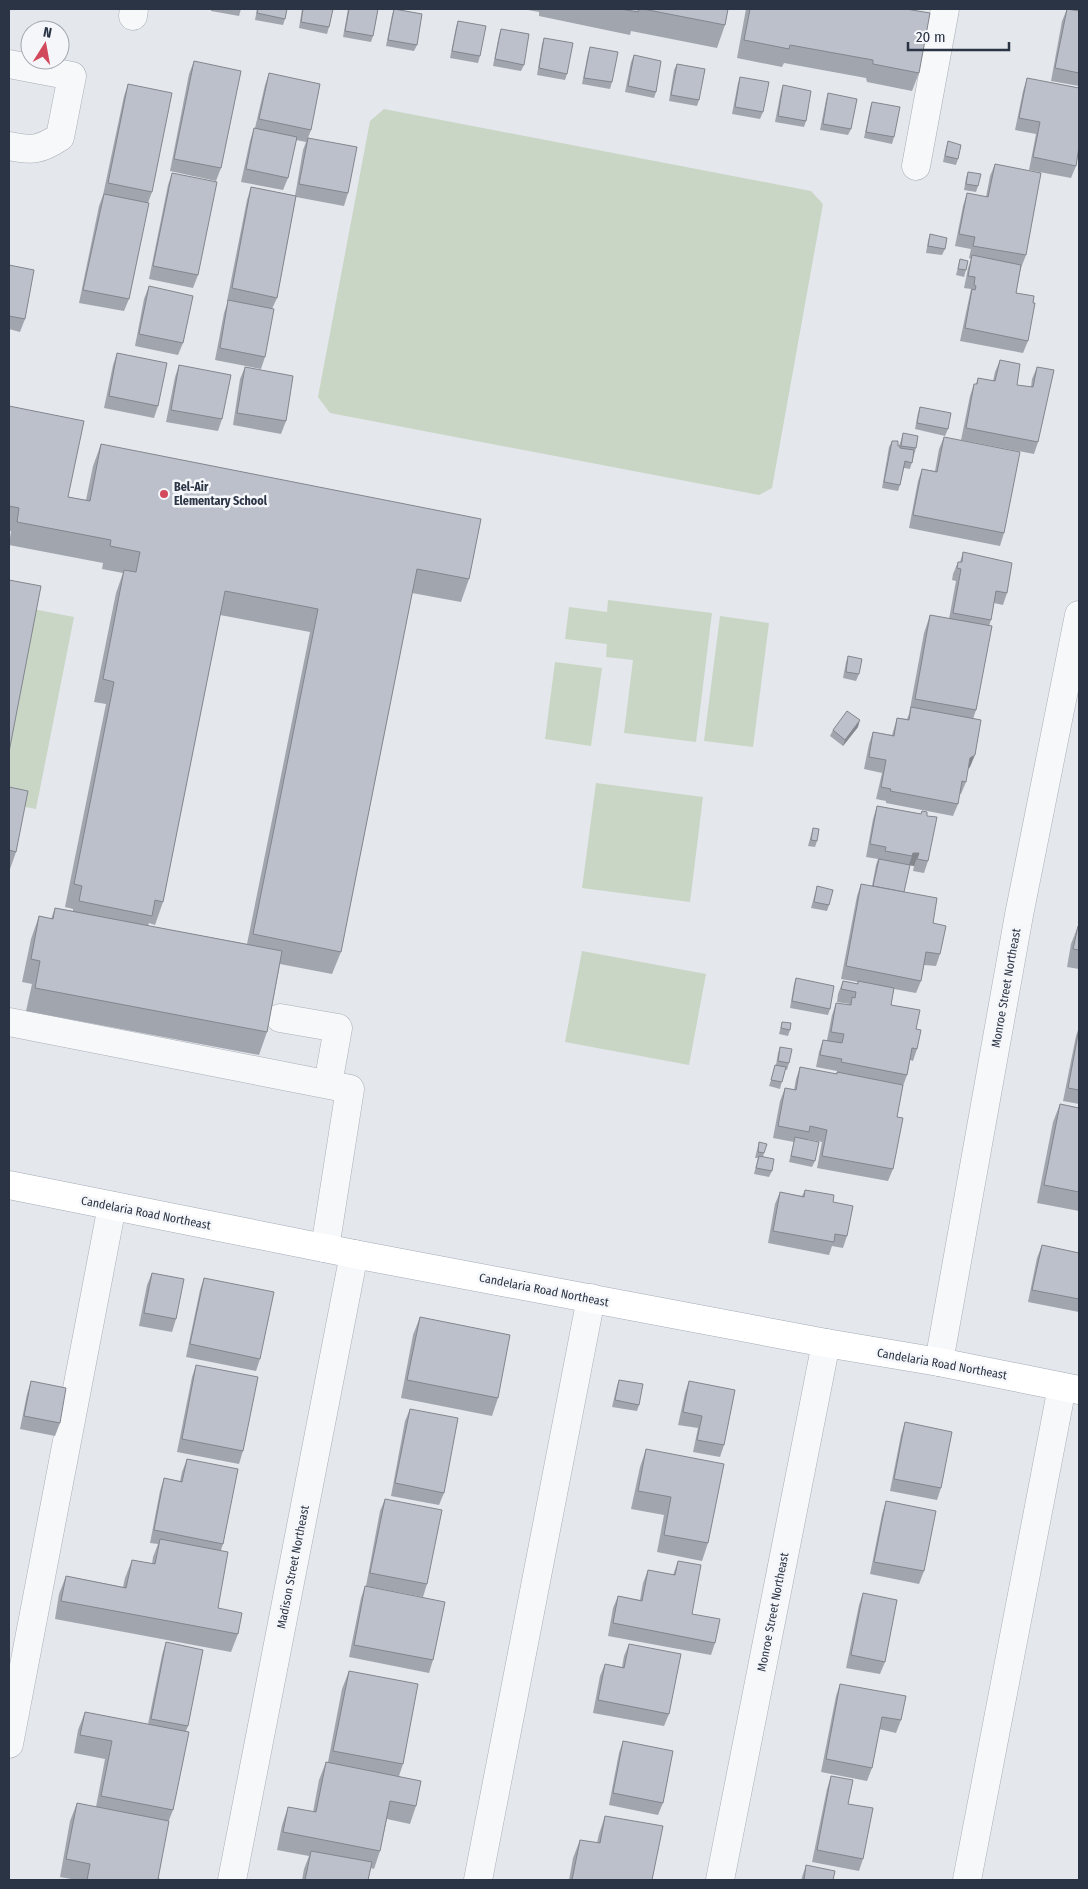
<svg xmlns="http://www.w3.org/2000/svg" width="1088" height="1889" viewBox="0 0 1088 1889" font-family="'Fira Sans Condensed',sans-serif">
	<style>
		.green { fill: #c9d6c5 }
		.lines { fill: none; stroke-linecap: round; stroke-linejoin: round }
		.minor-casing { stroke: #a9aeb7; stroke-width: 29 }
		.major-casing { stroke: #a3abb8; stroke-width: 29 }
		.minor { stroke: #f7f8fa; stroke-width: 28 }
		.major { stroke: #fff; stroke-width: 28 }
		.wall { fill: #a1a5ae; fill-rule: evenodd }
		.shaded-wall { fill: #83868d }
		.building { fill: #bbc0ca; stroke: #83868d }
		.poi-dot { fill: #d1495b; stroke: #f4f6f9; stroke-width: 2 }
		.labels { text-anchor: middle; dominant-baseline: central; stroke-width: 5; stroke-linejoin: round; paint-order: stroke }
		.poi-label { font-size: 12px; font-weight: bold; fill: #2b3445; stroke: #f4f6f9; text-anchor: start }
		.street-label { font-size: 12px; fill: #2b3445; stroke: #f4f6f9 }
	</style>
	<rect width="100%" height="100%" fill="#e4e7ec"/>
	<g class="green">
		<polygon points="384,109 811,191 823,204 772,488 759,495 330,413 318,397 370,121"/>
		<polygon points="608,600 712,613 696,742 624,733 633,660 606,657 607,644 565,639 569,607 607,612"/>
		<polygon points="33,609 74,617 36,809 9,804 9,732"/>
		<polygon points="720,616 769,623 753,747 704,741"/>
		<polygon points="555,662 602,668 591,746 545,739"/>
		<polygon points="596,783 703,797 690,902 582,888"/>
		<polygon points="582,951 706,974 689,1065 565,1042"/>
	</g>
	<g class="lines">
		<g class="minor-casing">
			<g id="minor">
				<polyline points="133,16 134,9"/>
				<path d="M9,64L72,76L60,137C40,150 32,151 9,146"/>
				<polyline points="916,166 945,9"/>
				<polyline points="280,1018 338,1028 328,1084"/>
				<polyline points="9,1022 350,1089 325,1248"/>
				<polyline points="939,1362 1019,915 1079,615"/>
				<polyline points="9,1744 112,1206"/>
				<polyline points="232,1880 354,1254"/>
				<polyline points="478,1880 591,1298"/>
				<polyline points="720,1880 826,1343"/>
				<polyline points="967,1880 1062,1387"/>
			</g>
		</g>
		<g class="major-casing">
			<polyline id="major" points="9,1185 354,1254 826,1343 939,1362 1079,1390"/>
		</g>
		<use href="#minor" class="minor"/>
		<use href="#major" class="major"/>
	</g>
	<g class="wall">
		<polygon points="211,9 241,9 239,16 211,11"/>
		<polygon points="257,9 287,9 285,19 283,25 255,20"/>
		<polygon points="302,9 333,9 329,27 327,34 299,28"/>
		<polygon points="348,9 378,9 373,36 371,42 343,37"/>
		<polygon points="394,9 417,45 414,51 386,46 392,15"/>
		<polygon points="523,9 728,9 725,25 717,48 631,31 630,35 539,16 539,12"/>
		<polygon points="746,9 906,9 919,73 912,91 867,82 866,78 784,63 782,67 737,58"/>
		<polygon points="1067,9 1079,11 1079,86 1051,81 1062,21"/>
		<polygon points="458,21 480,56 478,63 450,58 456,27"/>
		<polygon points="501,29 524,65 521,71 493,66 499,35"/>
		<polygon points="544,38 567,74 565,80 537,75 542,44"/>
		<polygon points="590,47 612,82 610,89 582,84 588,53"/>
		<polygon points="634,55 656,92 654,98 625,92 631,62"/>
		<polygon points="194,61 221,168 216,181 170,171 189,74"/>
		<polygon points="677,64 699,100 697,106 669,101 674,70"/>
		<polygon points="269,73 311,130 308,138 348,193 344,206 296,197 277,298 272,309 265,357 261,369 215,360 224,313 228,301 227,301 247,200 251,187 295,196 303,150 306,142 296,140 288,178 283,190 241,182 250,141 254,128 255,128 265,85"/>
		<polygon points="740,77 763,112 760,119 732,114 738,83"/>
		<polygon points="1027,78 1076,166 1071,178 1029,170 1036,134 1015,130 1023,91"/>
		<polygon points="128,84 152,192 148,203 129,299 124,311 79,303 99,206 103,195 124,96"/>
		<polygon points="783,85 806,121 804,127 775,122 781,91"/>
		<polygon points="828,93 851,129 848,135 820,130 826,100"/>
		<polygon points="872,102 894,137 892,144 864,138 870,108"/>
		<polygon points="948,141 958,159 956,165 943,162 946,148"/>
		<polygon points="995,164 1026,255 1021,268 1016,293 1033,303 1028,341 1023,353 960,341 971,289 964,288 968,268 971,259 969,258 971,249 955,246 963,206 967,193 986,197 990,176"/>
		<polygon points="968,172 978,186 976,192 964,190 966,178"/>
		<polygon points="172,173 198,275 193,288 149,279 168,185"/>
		<polygon points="930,234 945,249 942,255 926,253 928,241"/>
		<polygon points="960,259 966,270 964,277 956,275"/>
		<polygon points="9,265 25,319 20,332 9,329"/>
		<polygon points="149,286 183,343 178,355 135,346 144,299"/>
		<polygon points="117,353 158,406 154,418 104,408 113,365"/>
		<polygon points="1000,360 1017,385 1031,387 1032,379 1037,367 1038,442 1034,454 961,440 970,396 974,384 976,384 978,378 993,381 995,372"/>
		<polygon points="179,365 222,419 218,431 166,422 175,377"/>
		<polygon points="245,367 286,421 281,434 233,425 240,379"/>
		<path d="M9,406L68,497L86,500L93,466L101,444L469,579L461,602L412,593L341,952L332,974L280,964L267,1032L259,1055L26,1011L32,984L22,982L31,939L39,916L51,919L55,908L73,911V909L65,907L106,704L94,702L116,593L123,573L102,569L103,563L9,545L11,531H9ZM220,615L310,632L247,944L148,926L149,923L155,925L163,902Z"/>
		<polygon points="920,407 948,429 945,436 915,429 918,413"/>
		<polygon points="903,433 916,448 910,469 904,468 900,485 898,491 882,488 889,447 892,441 898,446 899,446 901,440"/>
		<polygon points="944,437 1004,533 1000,546 909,528 918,481 922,469 935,471 939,449"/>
		<polygon points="963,552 1007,593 1003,605 994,603 991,620 989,626 976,710 973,719 970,767 968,769 966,782 961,794 959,794 958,804 953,816 886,803 886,801 876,799 882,773 864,769 869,744 873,732 892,735 897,718 907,719 909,714 924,633 930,615 949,619 956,581 952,580 953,574 958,562 960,562"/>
		<polygon points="848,656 859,674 856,681 843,678 846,662"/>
		<polygon points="858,727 843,746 830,736 833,730"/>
		<polygon points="9,787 16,852 9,872"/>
		<polygon points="877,806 921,814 922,811 927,816 928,861 924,873 913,871 914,866 909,865 904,892 933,923 940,954 936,966 924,965 921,981 916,993 894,989 891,1005 916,1029 917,1049 913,1061 910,1060 907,1075 903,1086 897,1117 893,1169 888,1181 817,1168 822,1142 807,1139 815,1161 812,1167 789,1162 794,1142 773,1138 780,1101 785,1088 794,1090 796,1079 800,1067 836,1074 837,1073 837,1071 816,1067 819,1052 823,1040 827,1040 832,1015 836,1003 849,1005 850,1004 837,1002 838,994 843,981 857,984 858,982 841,979 857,896 861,884 872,886 876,865 878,859 866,857 873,819"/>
		<polygon points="813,828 817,841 815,847 808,846 811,835"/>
		<polygon points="817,886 829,905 827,911 811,908"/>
		<polygon points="1078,926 1079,926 1079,969 1067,967 1071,944"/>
		<polygon points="796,978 830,1009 828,1015 790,1008 794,984"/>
		<polygon points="782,1022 790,1030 788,1036 779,1034"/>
		<polygon points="1079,1027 1079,1104 1063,1101 1076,1036"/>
		<polygon points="780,1047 789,1063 787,1070 785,1069 780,1089 769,1086 776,1065 778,1053"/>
		<polygon points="1060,1104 1079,1108 1079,1211 1037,1203 1053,1122"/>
		<polygon points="759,1142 764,1153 763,1157 772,1171 769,1177 754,1174 758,1158 755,1158"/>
		<polygon points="805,1190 833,1202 847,1236 843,1248 832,1246 829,1255 768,1243 775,1204 780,1192 802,1196"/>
		<polygon points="1042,1245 1079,1253 1079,1312 1028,1302 1037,1258"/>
		<polygon points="152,1273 176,1319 172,1332 139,1326 147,1285"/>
		<polygon points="204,1278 260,1359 256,1371 186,1357 200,1290"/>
		<polygon points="420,1317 498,1398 492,1416 401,1398 413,1335"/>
		<polygon points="196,1365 243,1451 239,1464 177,1452 192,1377"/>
		<polygon points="619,1380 639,1405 637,1411 612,1407 617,1386"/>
		<polygon points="31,1381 60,1423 55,1436 20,1429 27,1394"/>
		<polygon points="689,1381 724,1445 720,1457 693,1452 698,1428 678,1425 685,1393"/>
		<polygon points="410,1409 444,1493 439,1505 391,1496 405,1421"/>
		<polygon points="905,1422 941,1488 937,1500 890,1491 901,1435"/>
		<polygon points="646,1449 708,1543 702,1561 657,1552 664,1515 631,1509 640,1467"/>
		<polygon points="187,1459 223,1544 221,1550 218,1608 238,1634 231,1652 55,1619 59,1594 66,1576 123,1587 125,1578 132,1560 152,1564 153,1557 158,1544 150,1543 160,1491 164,1478 180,1481 182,1472"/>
		<polygon points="385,1499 427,1584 423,1597 366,1586 380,1511"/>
		<polygon points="886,1501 924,1571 919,1584 870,1574 882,1514"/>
		<polygon points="678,1561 692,1614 715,1643 711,1655 608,1636 613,1608 618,1596 640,1600 643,1583 648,1570 673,1575"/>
		<polygon points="365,1586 433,1660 429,1673 349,1657 361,1598"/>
		<polygon points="863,1593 885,1662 880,1674 846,1668 859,1605"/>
		<polygon points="166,1642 188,1726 186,1731 173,1810 168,1823 158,1879 164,1880 77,1880 60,1877 70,1821 77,1803 96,1807 105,1759 74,1753 78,1730 85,1712 148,1724 162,1655"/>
		<polygon points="629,1644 669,1714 664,1726 593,1713 600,1676 605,1664 622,1667 624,1656"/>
		<polygon points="349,1671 403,1764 399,1776 416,1806 410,1824 387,1819 380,1851 374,1869 371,1868 368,1880 302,1880 304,1869 309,1856 277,1850 282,1825 288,1807 313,1812 319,1780 326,1762 328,1762 342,1689"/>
		<polygon points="840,1684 901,1720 896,1733 879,1729 872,1768 867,1781 821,1772 836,1696"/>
		<polygon points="623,1741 663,1803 658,1815 609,1805 619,1753"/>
		<polygon points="831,1776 848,1804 863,1859 859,1871 812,1862 827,1789"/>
		<polygon points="605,1816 652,1880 569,1880 573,1858 580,1840 597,1843 599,1834"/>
		<polygon points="806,1865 833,1880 801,1880"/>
	</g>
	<g class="shaded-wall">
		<polygon points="860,720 858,727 843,746 845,740"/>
		<polygon points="975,755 970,767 966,771 970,758"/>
		<polygon points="913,853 919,853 914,866 909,865"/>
	</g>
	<g class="building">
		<polygon points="258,9 287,9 285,19 257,13"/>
		<polygon points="303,9 333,9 329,27 301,22"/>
		<polygon points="349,9 378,9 373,36 345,31"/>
		<polygon points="394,9 422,14 417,45 388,40"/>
		<polygon points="621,9 639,9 638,12"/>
		<polygon points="643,9 728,9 725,25"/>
		<polygon points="750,9 906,9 930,13 919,73 873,64 873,60 790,45 789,49 744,40"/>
		<polygon points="1067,9 1079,11 1079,73 1055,68"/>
		<polygon points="458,21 486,26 480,56 452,51"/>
		<polygon points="501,29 529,34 524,65 495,59"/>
		<polygon points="544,38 573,43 567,74 539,68"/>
		<polygon points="590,47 618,52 612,82 584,78"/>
		<polygon points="634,55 661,61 656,92 628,86"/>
		<polygon points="194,61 241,71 221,168 174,159"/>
		<polygon points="677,64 705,69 699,100 671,95"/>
		<polygon points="269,73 320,84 311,130 259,119"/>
		<polygon points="740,77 769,82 763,112 735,107"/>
		<polygon points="1027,78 1079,88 1079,147 1076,166 1033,157 1040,122 1019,118"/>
		<polygon points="128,84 172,93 152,192 108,183"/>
		<polygon points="783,85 811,91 806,121 778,116"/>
		<polygon points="828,93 857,99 851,129 823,124"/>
		<polygon points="872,102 900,107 894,137 866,132"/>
		<polygon points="254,128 297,137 288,178 246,169"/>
		<polygon points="308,138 357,147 348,193 299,184"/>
		<polygon points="948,141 961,145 958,159 945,156"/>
		<polygon points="995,164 1041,173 1026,255 973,246 975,237 959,234 967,193 988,197"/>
		<polygon points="968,172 981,174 978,186 966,184"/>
		<polygon points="172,173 217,182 198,275 153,266"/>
		<polygon points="251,187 296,196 277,298 232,288"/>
		<polygon points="104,194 149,203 129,299 83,290"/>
		<polygon points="930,234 947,238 945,249 928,246"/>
		<polygon points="972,255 1021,265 1016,293 1034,296 1033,303 1035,303 1028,341 965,328 972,289 975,290 976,286 974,285 975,277 968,276"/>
		<polygon points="960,259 968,261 966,270 958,269"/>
		<polygon points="9,265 34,270 25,319 9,316"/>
		<polygon points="149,286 193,296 183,343 139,334"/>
		<polygon points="228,300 274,309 265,357 220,348"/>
		<polygon points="117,353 167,363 158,406 109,396"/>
		<polygon points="1000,360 1020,364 1017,385 1033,387 1037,367 1054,370 1038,442 966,428 974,384 977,384 978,378 995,381"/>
		<polygon points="179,365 231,375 222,419 171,410"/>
		<polygon points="245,367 293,376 286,421 237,413"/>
		<polygon points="9,406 84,421 68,497 90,501 101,444 481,519 469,579 417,569 341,952 253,934 318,609 225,591 163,902 155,900 152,916 79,901 82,886 74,884 114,682 103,679 124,570 136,572 140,552 110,546 111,540 17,522 19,508 9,506"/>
		<polygon points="920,407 951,413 948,429 917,423"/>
		<polygon points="903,433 918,436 916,448 901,446"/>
		<polygon points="944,437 1020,452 1004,533 913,515 922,469 937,472"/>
		<polygon points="892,441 898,441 898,446 900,446 900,448 914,450 912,463 905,461 900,485 884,482"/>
		<polygon points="963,552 1012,563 1007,593 996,591 991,620 953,613 961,569 957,568 958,562 962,562"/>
		<polygon points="9,580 41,586 9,752"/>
		<polygon points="930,615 992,626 976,710 915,699"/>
		<polygon points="848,656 862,659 859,674 846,672"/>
		<polygon points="911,707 981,720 975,755 970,758 966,782 962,781 958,804 890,791 891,789 881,787 886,760 869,757 873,732 894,736 897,718 909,720"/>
		<polygon points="847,711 860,720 845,740 833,730"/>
		<polygon points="9,787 28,791 16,852 9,850"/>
		<polygon points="877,806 921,814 922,811 927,812 927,816 937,817 928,861 917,859 919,853 913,853 912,856 885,851 886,847 870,844"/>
		<polygon points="813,828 819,829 817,841 811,840"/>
		<polygon points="879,859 910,865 904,892 873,886"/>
		<polygon points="861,884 937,898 933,923 946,926 940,954 926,952 921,981 846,966"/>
		<polygon points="817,886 833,890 829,905 814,902"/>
		<polygon points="55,908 282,951 267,1032 35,988 40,961 31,959 39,916 53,919"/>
		<polygon points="1078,926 1079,926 1079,950 1073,949"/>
		<polygon points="796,978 834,986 830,1009 792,1001"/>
		<polygon points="843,981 858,984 858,981 894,988 891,1005 920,1010 916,1029 921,1030 917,1049 912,1048 907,1075 841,1062 842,1059 820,1055 823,1040 842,1043 844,1034 831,1032 836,1003 851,1005 852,997 855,998 856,992 841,989"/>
		<polygon points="782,1022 791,1023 790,1030 781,1028"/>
		<polygon points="1079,1029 1079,1090 1068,1088"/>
		<polygon points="780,1047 792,1049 789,1063 778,1061"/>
		<polygon points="775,1065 786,1067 782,1082 771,1080"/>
		<polygon points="800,1067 837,1074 837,1072 903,1085 897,1117 903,1118 893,1169 822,1156 827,1130 810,1126 809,1132 778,1126 785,1088 796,1090"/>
		<polygon points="1060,1104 1079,1108 1079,1192 1044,1185"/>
		<polygon points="795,1137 819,1142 815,1161 791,1156"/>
		<polygon points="759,1142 767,1144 764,1153 758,1152"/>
		<polygon points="759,1156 774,1159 772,1171 756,1168"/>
		<polygon points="805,1190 834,1195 833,1202 853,1206 847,1236 835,1234 834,1242 773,1231 780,1192 804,1197"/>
		<polygon points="1042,1245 1079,1253 1079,1299 1032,1290"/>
		<polygon points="152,1273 184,1279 176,1319 144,1313"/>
		<polygon points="204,1278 274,1292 260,1359 190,1344"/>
		<polygon points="420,1317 510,1335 498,1398 407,1380"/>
		<polygon points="196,1365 258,1377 243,1451 182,1439"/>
		<polygon points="619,1380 643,1384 639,1405 615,1400"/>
		<polygon points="31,1381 66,1388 60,1423 24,1416"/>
		<polygon points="689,1381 735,1390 724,1445 697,1440 702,1416 683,1412"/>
		<polygon points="410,1409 458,1418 444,1493 395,1483"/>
		<polygon points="905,1422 952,1432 941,1488 894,1479"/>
		<polygon points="646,1449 724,1464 708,1543 664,1535 671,1497 638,1491"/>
		<polygon points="187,1459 238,1469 223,1544 154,1530 164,1478 182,1482"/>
		<polygon points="385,1499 442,1510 427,1584 370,1573"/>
		<polygon points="886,1501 936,1511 924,1571 874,1562"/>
		<polygon points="160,1539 228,1552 218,1608 242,1613 238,1634 61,1601 66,1576 126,1588 132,1560 155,1564"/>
		<polygon points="678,1561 701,1565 692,1614 720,1619 715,1643 613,1623 618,1596 642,1601 648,1570 675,1575"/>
		<polygon points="365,1586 445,1602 433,1660 354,1645"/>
		<polygon points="863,1593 897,1600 885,1662 851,1655"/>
		<polygon points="166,1642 203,1650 188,1726 151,1719"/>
		<polygon points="629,1644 681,1654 669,1714 598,1700 605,1664 624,1668"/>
		<polygon points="349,1671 418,1684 403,1764 333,1751"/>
		<polygon points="840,1684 906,1696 901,1720 882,1717 872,1768 826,1759"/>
		<polygon points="85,1712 189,1732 173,1810 101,1796 112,1741 80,1735"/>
		<polygon points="623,1741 673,1751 663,1803 613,1793"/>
		<polygon points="326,1762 421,1781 416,1806 390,1801 380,1851 283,1832 288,1807 316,1812"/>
		<polygon points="831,1776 853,1780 848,1804 873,1808 863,1859 817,1850"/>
		<polygon points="77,1803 169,1821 158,1879 164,1880 87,1880 90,1864 66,1859"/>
		<polygon points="605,1816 663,1826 652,1880 572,1880 580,1840 600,1843"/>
		<polygon points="311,1851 372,1862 368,1880 305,1880"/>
		<polygon points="806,1865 835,1871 833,1880 804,1880"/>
	</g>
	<circle class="poi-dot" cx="164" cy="494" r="5"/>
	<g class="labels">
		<g class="poi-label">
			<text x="174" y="487">Bel-Air<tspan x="174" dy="14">Elementary School</tspan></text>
		</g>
		<g class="street-label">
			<text transform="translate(1006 988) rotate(-80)">Monroe Street Northeast</text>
			<text transform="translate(146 1213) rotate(11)">Candelaria Road Northeast</text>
			<text transform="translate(544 1290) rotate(11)">Candelaria Road Northeast</text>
			<text transform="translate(942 1364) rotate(10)">Candelaria Road Northeast</text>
			<text transform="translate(293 1567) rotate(-79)">Madison Street Northeast</text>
			<text transform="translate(773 1612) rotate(-79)">Monroe Street Northeast</text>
		</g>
	</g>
	<rect width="1088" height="1889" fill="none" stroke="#2b3445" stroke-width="20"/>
	<g transform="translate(45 45) rotate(11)"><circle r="24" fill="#f4f6f9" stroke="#a4a8b1"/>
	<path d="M0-4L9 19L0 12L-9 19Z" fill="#d1495b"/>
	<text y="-8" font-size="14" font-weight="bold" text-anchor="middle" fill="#2b3445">N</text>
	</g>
	<path d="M908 42v8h101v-8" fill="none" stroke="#2b3445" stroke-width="2.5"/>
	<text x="916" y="42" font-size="15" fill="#2b3445" stroke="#f4f6f9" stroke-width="4" paint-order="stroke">20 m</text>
</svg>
